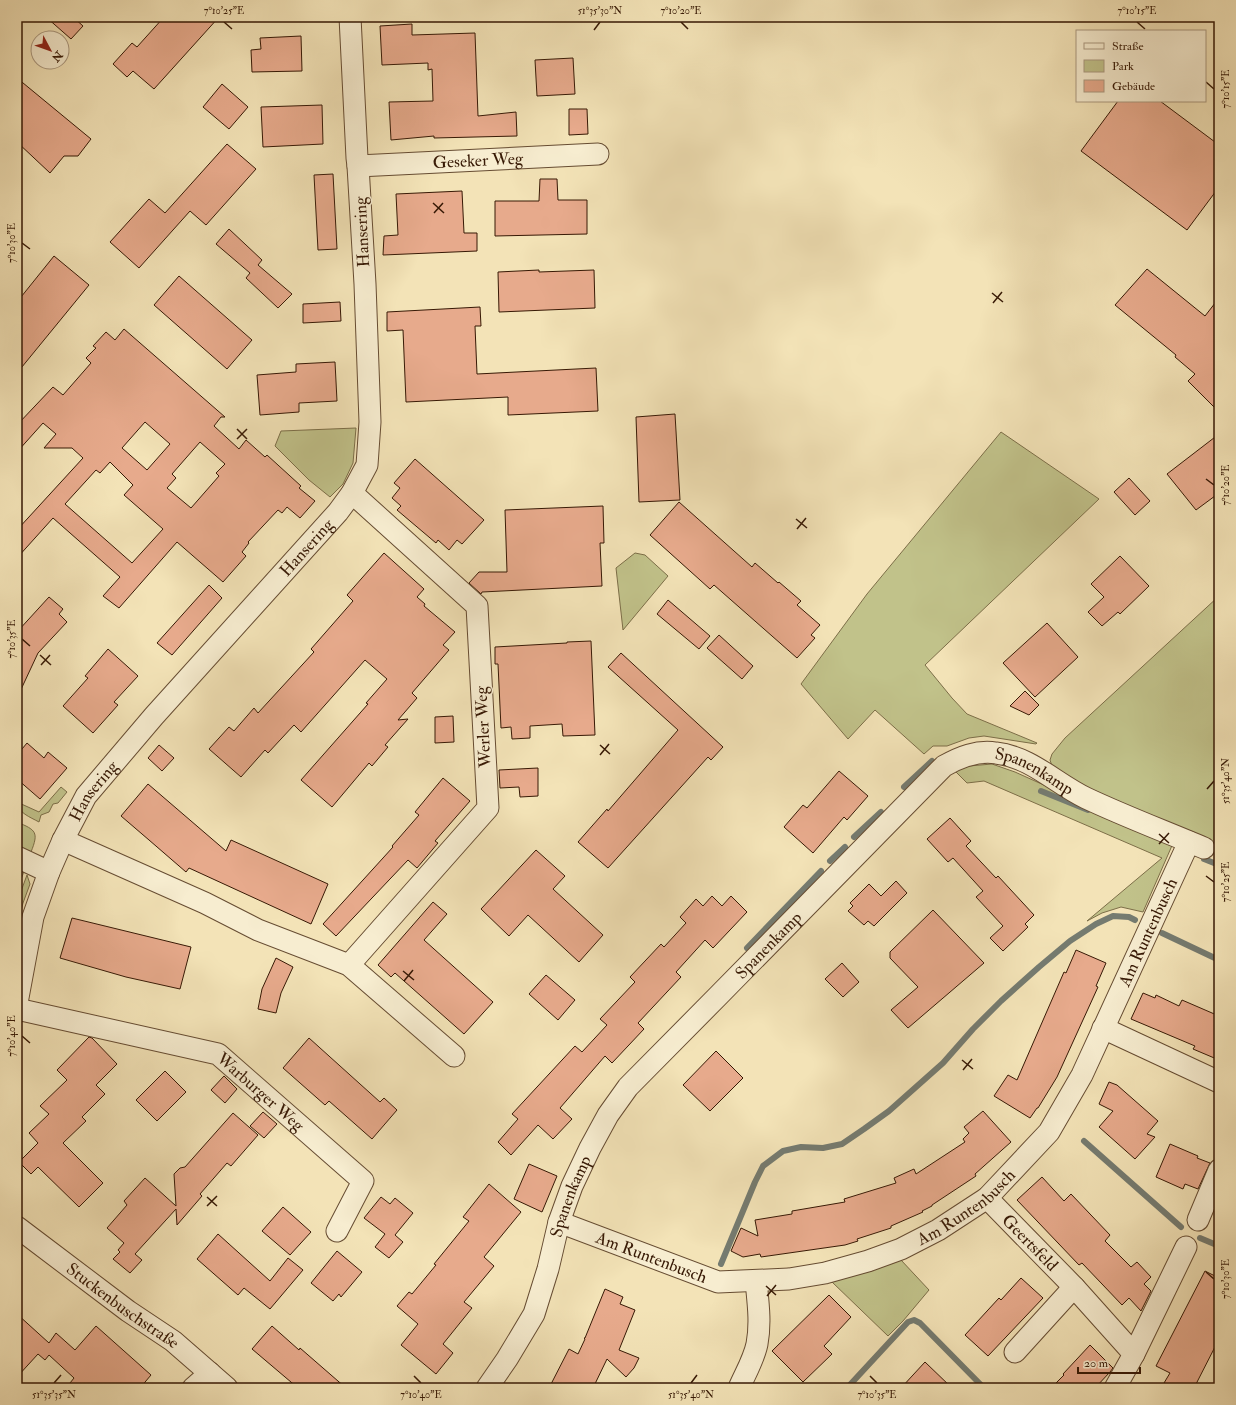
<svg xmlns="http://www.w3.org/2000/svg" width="1236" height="1405" viewBox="0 0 1236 1405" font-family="'IM FELL Double Pica',serif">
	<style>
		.green { fill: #c1c28a; stroke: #7c6e48 }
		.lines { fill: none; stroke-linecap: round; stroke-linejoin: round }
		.stream { stroke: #757b70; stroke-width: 6 }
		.building { fill: #e7aa8c; stroke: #371905; fill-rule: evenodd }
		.street-casing { stroke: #664c32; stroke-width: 23 }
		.street { stroke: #f7edd0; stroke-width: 21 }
		.ticks { fill: none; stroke: #371905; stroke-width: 1.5 }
		.labels { text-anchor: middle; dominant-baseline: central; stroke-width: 3; stroke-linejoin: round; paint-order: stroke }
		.street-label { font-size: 17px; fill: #371905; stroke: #f7edd0 }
		.neatline { fill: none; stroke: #371905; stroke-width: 1.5 }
		.ticks-label { font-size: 10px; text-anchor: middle; fill: #371905 }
	</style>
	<rect width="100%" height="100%" fill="#f3e3b7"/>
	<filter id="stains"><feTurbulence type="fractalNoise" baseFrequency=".005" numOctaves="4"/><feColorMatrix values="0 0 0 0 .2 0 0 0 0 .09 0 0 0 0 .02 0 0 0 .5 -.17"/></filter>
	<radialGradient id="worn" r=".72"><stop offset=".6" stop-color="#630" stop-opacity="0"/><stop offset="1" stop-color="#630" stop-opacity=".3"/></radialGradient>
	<g class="green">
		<polygon points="356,428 353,463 343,484 330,497 309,480 275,446 281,431"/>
		<polygon points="1001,432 1099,499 925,665 952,698 967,714 1037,743 1036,744 984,736 969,738 947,746 933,746 924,754 875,710 848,739 801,684 867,594"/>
		<polygon points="635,553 645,555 668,576 623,630 616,568"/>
		<polygon points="1219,596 1219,845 1091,792 1053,769 1050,760 1052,754 1065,738"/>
		<polygon points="992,764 1015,772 1095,808 1174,841 1143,912 1121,907 1102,913 1087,921 1162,858 984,781 967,783 955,771 969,766"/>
		<path d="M61,787L67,792L58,803L53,804L49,812L41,815L39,822C30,817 18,813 17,802L39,812Z"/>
		<path d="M17,822C36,830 39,832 31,852L17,846Z"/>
		<polygon points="17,866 24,869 23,874 17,891"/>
		<polygon points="27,875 30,884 23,903 17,927 17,902"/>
		<polygon points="901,1260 929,1290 903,1321 888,1336 832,1282"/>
	</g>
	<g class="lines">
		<g class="stream">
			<polyline points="904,787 932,761"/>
			<polyline points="1041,791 1088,810"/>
			<polyline points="854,837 881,812"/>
			<polyline points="1204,859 1219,865"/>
			<polyline points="830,861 845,847"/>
			<polyline points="1162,933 1219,960"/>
			<polyline points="747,948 821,871"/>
			<polyline points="1084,1141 1181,1227"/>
			<polyline points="1200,1238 1219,1246"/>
			<polyline points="721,1264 755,1182 763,1166 783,1151 801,1147 823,1148 842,1144 864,1129 889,1111 943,1063 973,1029 1001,1001 1039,967 1070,941 1096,924 1113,916 1129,917 1135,920"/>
			<polyline points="847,1388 908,1322 914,1320 920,1323 984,1388"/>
		</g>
	</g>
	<g class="building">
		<polygon points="46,17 73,17 83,26 71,39"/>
		<polygon points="164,17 219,17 154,89 133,71 127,77 113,64 132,43 137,47"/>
		<polygon points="412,24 412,35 475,33 478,116 516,112 517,136 434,138 434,136 391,140 389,102 433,101 432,69 428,70 428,63 382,65 380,26"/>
		<polygon points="301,36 302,71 252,72 251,50 261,49 260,38"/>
		<polygon points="573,58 575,94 537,96 535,60"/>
		<polygon points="17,78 91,139 78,156 64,156 50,173 17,142"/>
		<polygon points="222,84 248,107 229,129 203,107"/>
		<polygon points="1118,101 1160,101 1219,145 1219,187 1187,230 1081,151"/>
		<polygon points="322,105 323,144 263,147 261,107"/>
		<polygon points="569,109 587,109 588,134 569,135"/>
		<polygon points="227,144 256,169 206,225 190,211 139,268 110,242 149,199 165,213"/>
		<polygon points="333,174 337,249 318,250 314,175"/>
		<polygon points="540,179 557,179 558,200 587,200 587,234 495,236 495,201 539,201"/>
		<polygon points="462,191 464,233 477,233 477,251 383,255 384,236 398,235 396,194"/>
		<polygon points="229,229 262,260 258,265 292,294 278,308 246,278 250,273 216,244"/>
		<polygon points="54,256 89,285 17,373 17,302"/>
		<polygon points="1147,269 1205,316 1219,298 1219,412 1188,381 1195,374 1175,357 1176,355 1115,305"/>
		<polygon points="539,270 539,272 594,270 595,308 499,312 498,272"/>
		<polygon points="179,276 252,340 227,369 154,305"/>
		<polygon points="340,302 341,321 303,323 303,304"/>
		<polygon points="480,307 481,326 475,326 477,374 596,368 598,411 508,415 508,397 406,402 403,330 387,331 387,312"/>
		<path d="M124,329L225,417H221L214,426L239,449L246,440L265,457L267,455L301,486L299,488L315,501L300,518L287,507L282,513L278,510L248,542L249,543L242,552L246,556L223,582L177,542L119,608L103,596L120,577L53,518L17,558V530L83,458L72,448H44L56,434L43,423L17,452V425L53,387L63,395L91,363L86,358L96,348L93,346L106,332L115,340ZM145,422L170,444L147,470L122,448ZM200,442L225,464L216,473L219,476L191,508L167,488L176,478L172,474ZM110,462L133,485L124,495L163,529L132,563L65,504L96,470L100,473Z"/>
		<polygon points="335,362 337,401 299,403 299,412 260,415 257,375 296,372 296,364"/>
		<polygon points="675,414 680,500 639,502 636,417"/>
		<polygon points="1219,434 1219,493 1196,510 1167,474"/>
		<polygon points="415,459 484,520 462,544 457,540 449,550 438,540 436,543 397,510 401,506 392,498 400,488 394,483"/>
		<polygon points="1129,478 1150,501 1135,515 1114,492"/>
		<polygon points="679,502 752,567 755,563 778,583 779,582 801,601 797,605 820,625 811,635 815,638 797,658 714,585 710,589 650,535"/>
		<polygon points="603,506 604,543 600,543 602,586 482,592 481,594 469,583 479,572 507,572 505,510"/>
		<polygon points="384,553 424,589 417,597 425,604 424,606 455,632 443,645 449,650 412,693 417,698 398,720 408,719 385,745 388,747 372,766 369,763 332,807 301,780 368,704 366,703 387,679 365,660 301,732 294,725 268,753 265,750 241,777 209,749 229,727 234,731 254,708 258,713 314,652 311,649 353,601 347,595"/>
		<polygon points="1120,556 1149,586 1120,614 1118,612 1102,626 1088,612 1104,597 1091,584"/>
		<polygon points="209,585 222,598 172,655 157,643"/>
		<polygon points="49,597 63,609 59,614 67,622 38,653 17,698 17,632"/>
		<polygon points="668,600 710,636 699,649 657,614"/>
		<polygon points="1047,623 1078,657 1035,697 1003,663"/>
		<polygon points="719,635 753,666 742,679 707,648"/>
		<polygon points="591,641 595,735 563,736 562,724 530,726 530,738 512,739 511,727 501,728 498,664 495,664 495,647 567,643 567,642"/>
		<polygon points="108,649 138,676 114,702 118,705 93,733 63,706 88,678 85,676"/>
		<polygon points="621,653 723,747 711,760 708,757 608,868 578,842 607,809 608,811 678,730 608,667"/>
		<polygon points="1025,691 1039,705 1029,715 1010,706"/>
		<polygon points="453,716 454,742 435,743 435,717"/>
		<polygon points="27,743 44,758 48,752 67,768 40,799 17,779 17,755"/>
		<polygon points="159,745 174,758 162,771 148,758"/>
		<polygon points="538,768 538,796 520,797 519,787 500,788 499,770"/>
		<polygon points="839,771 868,796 847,820 844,817 813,853 784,827 803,805 807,808"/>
		<polygon points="443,778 470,801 435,841 438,843 417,868 408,860 336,936 323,924 393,847 392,846 419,815 415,812"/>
		<polygon points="148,784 226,851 231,840 328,884 311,924 189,868 186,872 149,840 121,816"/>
		<polygon points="950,818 971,841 966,846 996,878 998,876 1034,915 1025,924 1028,927 1003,951 990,938 1003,926 976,897 983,891 953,858 948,862 927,839"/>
		<polygon points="536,850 565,876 553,889 603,935 579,962 528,915 509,936 481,909"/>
		<polygon points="896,881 907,893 874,926 868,921 864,925 848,911 853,906 850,903 869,884 881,896"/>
		<polygon points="712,896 722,906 731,896 747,912 713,948 705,940 676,972 681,977 638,1023 644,1029 612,1063 605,1056 560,1108 572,1119 553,1139 538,1125 511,1155 498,1142 518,1119 512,1114 575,1046 582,1052 607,1025 600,1019 635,982 630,977 661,944 664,947 686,923 680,917 696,899 703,906"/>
		<polygon points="433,902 447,914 424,940 493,1002 464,1034 395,973 391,977 378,965"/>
		<polygon points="933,910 984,963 908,1028 891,1010 918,987 890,958 890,952"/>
		<polygon points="72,918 191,947 180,989 126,977 60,958"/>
		<polygon points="1076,950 1106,963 1096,986 1098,987 1057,1077 1038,1108 1037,1108 1030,1118 994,1096 1008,1075 1017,1080 1064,972 1066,973"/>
		<polygon points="276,958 293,967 281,993 276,1013 258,1009 262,989"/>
		<polygon points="842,963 859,982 843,997 825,979"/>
		<polygon points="546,975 575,1000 558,1020 529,994"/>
		<polygon points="1143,993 1155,998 1156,995 1179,1006 1182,1000 1219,1016 1219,1060 1193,1049 1195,1046 1131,1019"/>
		<polygon points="89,1037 92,1038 117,1064 96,1085 105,1094 82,1117 86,1121 63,1143 103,1183 79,1207 38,1167 31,1174 19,1162 38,1143 29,1133 49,1114 40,1106 67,1080 57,1070"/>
		<polygon points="309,1038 380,1102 384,1098 397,1110 372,1139 329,1101 325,1105 283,1068"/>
		<polygon points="716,1051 743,1078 710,1111 683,1085"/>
		<polygon points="165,1071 186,1092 157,1121 136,1100"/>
		<polygon points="224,1076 237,1089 225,1103 211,1090"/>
		<polygon points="1109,1082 1117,1085 1158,1121 1147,1134 1155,1137 1135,1159 1099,1127 1113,1111 1099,1104"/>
		<polygon points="983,1111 1011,1142 975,1174 976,1176 932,1205 932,1206 922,1211 923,1212 891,1226 891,1228 857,1239 858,1241 845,1245 761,1257 760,1254 743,1257 731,1251 741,1228 758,1236 755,1220 792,1214 792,1211 845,1202 844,1199 896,1183 894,1178 914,1169 916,1174 965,1142 963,1139 969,1133 964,1127"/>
		<polygon points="263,1112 277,1124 264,1138 250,1126"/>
		<polygon points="233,1113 258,1135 231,1166 227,1163 200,1194 202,1196 177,1225 176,1209 135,1254 142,1260 130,1273 113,1259 120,1252 118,1250 124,1243 107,1228 127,1205 124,1201 145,1178 176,1206 174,1174 180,1168 185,1167"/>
		<polygon points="1170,1144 1198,1156 1197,1158 1210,1163 1198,1189 1185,1184 1183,1189 1156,1177"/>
		<polygon points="529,1164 557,1176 542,1212 514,1199"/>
		<polygon points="1042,1177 1064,1201 1071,1194 1110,1235 1105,1241 1131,1267 1137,1262 1151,1277 1144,1284 1151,1291 1141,1311 1129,1298 1122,1305 1082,1263 1079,1265 1017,1200"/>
		<polygon points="489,1184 521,1212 484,1257 494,1266 464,1302 472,1308 443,1344 453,1353 436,1374 401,1345 418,1324 397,1306 409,1292 412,1294 436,1265 434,1264 469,1221 463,1217"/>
		<polygon points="381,1197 390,1204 395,1198 413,1213 395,1235 403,1242 389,1258 375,1247 385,1234 364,1218"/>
		<polygon points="283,1207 311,1232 290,1255 262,1231"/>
		<polygon points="218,1234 270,1281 288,1258 303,1270 270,1309 244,1288 238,1295 197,1259"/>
		<polygon points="337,1251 362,1272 341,1297 339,1294 333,1301 311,1283"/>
		<polygon points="1205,1271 1219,1278 1219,1339 1194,1388 1173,1388 1164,1383 1170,1373 1156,1366"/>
		<polygon points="1021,1278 1043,1298 988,1356 965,1335 999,1298 1001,1300"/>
		<polygon points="605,1289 623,1297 620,1304 635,1310 619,1350 639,1358 634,1368 626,1377 607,1359 593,1388 549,1388 569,1349 578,1354 585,1339 584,1338 585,1338"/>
		<polygon points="829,1295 851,1317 824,1346 832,1354 803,1382 772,1351"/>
		<polygon points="17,1314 49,1343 56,1333 75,1350 96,1326 151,1375 140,1388 66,1388 74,1378 49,1355 45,1360 38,1354 17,1377"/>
		<polygon points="272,1326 299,1350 300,1348 346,1388 298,1388 252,1349"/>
		<polygon points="1090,1345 1113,1368 1110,1372 1095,1388 1051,1388 1064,1375 1063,1374"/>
		<polygon points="925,1362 952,1388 901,1388"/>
	</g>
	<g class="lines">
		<g class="street-casing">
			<g id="street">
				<path id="s1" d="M358,166L598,154"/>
				<polyline points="63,840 205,903 258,930 349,965 454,1056"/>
				<polyline points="17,857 49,872"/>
				<polyline points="349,965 488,808 477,606 352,493"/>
				<path id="s2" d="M17,1003L33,917L49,872L63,840L86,796L154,716L338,512L352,493L367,465L370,422L365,284L358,166L357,158L350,17"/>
				<path id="s3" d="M17,1009L218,1054L363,1181L337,1231"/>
				<polyline points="1103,1028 1219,1082"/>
				<path id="s4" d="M987,1198L1074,1287L1134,1354L1186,1247"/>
				<polyline points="1198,1220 1219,1170"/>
				<path id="s5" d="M559,1222L718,1282L789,1279L825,1273L868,1261L901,1249L938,1230L987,1198L1049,1132L1082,1075L1189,842"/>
				<path id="s6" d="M17,1227L128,1311L173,1341L227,1388"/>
				<polyline points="1015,1352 1074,1287"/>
				<polyline points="193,1388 210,1373"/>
				<path id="s7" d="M487,1388L507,1359L534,1314L548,1269L559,1222L572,1186L590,1148L608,1115L628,1087L719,995L944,766C960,757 977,750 996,753C1031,757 1055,783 1086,798C1124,816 1164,831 1204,848"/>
				<path d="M739,1388C745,1374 754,1359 757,1344C761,1323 758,1302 756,1281"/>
				<polyline points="1115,1388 1134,1354"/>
			</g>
		</g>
		<use href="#street" class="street"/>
	</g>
	<path class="ticks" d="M224,22L232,29M681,22L688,29M1137,22L1145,29M594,30L600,22M1206,82L1214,89M433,203L444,213M434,213L443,203M22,243L30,249M992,293L1003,302M993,303L1002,292M237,429L247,439M237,439L247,429M1206,479L1214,485M796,519L807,528M797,529L806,518M22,639L30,646M40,655L51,665M41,665L50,655M600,745L610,754M600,755L609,744M1207,789L1214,781M1159,834L1169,843M1159,844L1169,833M1206,876L1214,882M403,971L414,980M404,981L413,970M22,1036L30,1043M962,1060L973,1069M963,1070L972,1059M207,1197L217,1206M207,1206L217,1196M1206,1272L1214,1279M766,1286L776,1295M767,1296L776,1285M414,1376L421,1383M870,1376L877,1383M54,1383L61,1375M691,1383L697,1375"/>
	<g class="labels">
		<g class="street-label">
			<text stroke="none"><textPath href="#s1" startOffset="120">Geseker Weg</textPath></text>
			<text transform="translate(362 232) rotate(-93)">Hansering</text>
			<text stroke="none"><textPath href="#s2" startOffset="552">Hansering</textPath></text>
			<text transform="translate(483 727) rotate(-93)">Werler Weg</text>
			<text stroke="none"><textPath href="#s7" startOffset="883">Spanenkamp</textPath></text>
			<text stroke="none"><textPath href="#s2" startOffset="228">Hansering</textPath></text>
			<text stroke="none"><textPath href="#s5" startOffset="771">Am Runtenbusch</textPath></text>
			<text stroke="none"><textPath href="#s7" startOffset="535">Spanenkamp</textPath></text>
			<text stroke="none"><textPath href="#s3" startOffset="263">Warburger Weg</textPath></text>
			<text stroke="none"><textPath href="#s7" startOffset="211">Spanenkamp</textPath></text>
			<text stroke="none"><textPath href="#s5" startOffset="435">Am Runtenbusch</textPath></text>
			<text stroke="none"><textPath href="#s4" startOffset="62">Geertsfeld</textPath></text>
			<text stroke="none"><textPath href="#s5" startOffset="99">Am Runtenbusch</textPath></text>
			<text stroke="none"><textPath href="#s6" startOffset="132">Stuckenbuschstraße</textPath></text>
		</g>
	</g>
	<rect width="1236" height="1405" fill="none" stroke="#f3e3b7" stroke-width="44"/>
	<rect x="1076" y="30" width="130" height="72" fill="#f7edd0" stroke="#aa987f"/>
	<rect x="1084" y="43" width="20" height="6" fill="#f7edd0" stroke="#aa987f"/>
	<text x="1112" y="50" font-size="12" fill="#371905">Straße</text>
	<rect x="1084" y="60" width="20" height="12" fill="#c1c28a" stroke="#aa987f"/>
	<text x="1112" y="70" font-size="12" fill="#371905">Park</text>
	<rect x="1084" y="80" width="20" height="12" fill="#e7aa8c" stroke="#aa987f"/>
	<text x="1112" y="90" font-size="12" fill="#371905">Gebäude</text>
	<g transform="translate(50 50) rotate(131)"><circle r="19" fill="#f7edd0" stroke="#aa987f"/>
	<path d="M0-3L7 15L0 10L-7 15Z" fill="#8f2418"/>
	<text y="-6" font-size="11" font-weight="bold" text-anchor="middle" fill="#371905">N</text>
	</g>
	<path d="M1078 1367v6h62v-6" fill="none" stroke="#371905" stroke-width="2"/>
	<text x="1084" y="1367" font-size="12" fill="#371905" stroke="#f7edd0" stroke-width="3" paint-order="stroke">20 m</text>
	<rect x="22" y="22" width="1192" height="1361" class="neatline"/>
	<g class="ticks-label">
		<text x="224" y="14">7°10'25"E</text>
		<text x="600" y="14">51°35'30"N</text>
		<text x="681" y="14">7°10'20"E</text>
		<text x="1137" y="14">7°10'15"E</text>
		<text transform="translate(1225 89) rotate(-90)" y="4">7°10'15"E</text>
		<text transform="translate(11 243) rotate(-90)" y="4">7°10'30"E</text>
		<text transform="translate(1225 485) rotate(-90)" y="4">7°10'20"E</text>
		<text transform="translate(11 639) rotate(-90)" y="4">7°10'35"E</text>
		<text transform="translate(1225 781) rotate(-90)" y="4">51°35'40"N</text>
		<text transform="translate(1225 882) rotate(-90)" y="4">7°10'25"E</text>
		<text transform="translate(11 1036) rotate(-90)" y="4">7°10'40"E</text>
		<text transform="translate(1225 1279) rotate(-90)" y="4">7°10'30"E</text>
		<text x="54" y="1398">51°35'35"N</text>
		<text x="421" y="1398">7°10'40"E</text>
		<text x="691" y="1398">51°35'40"N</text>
		<text x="877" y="1398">7°10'35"E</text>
	</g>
	<rect width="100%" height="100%" filter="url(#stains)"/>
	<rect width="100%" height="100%" fill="url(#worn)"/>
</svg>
